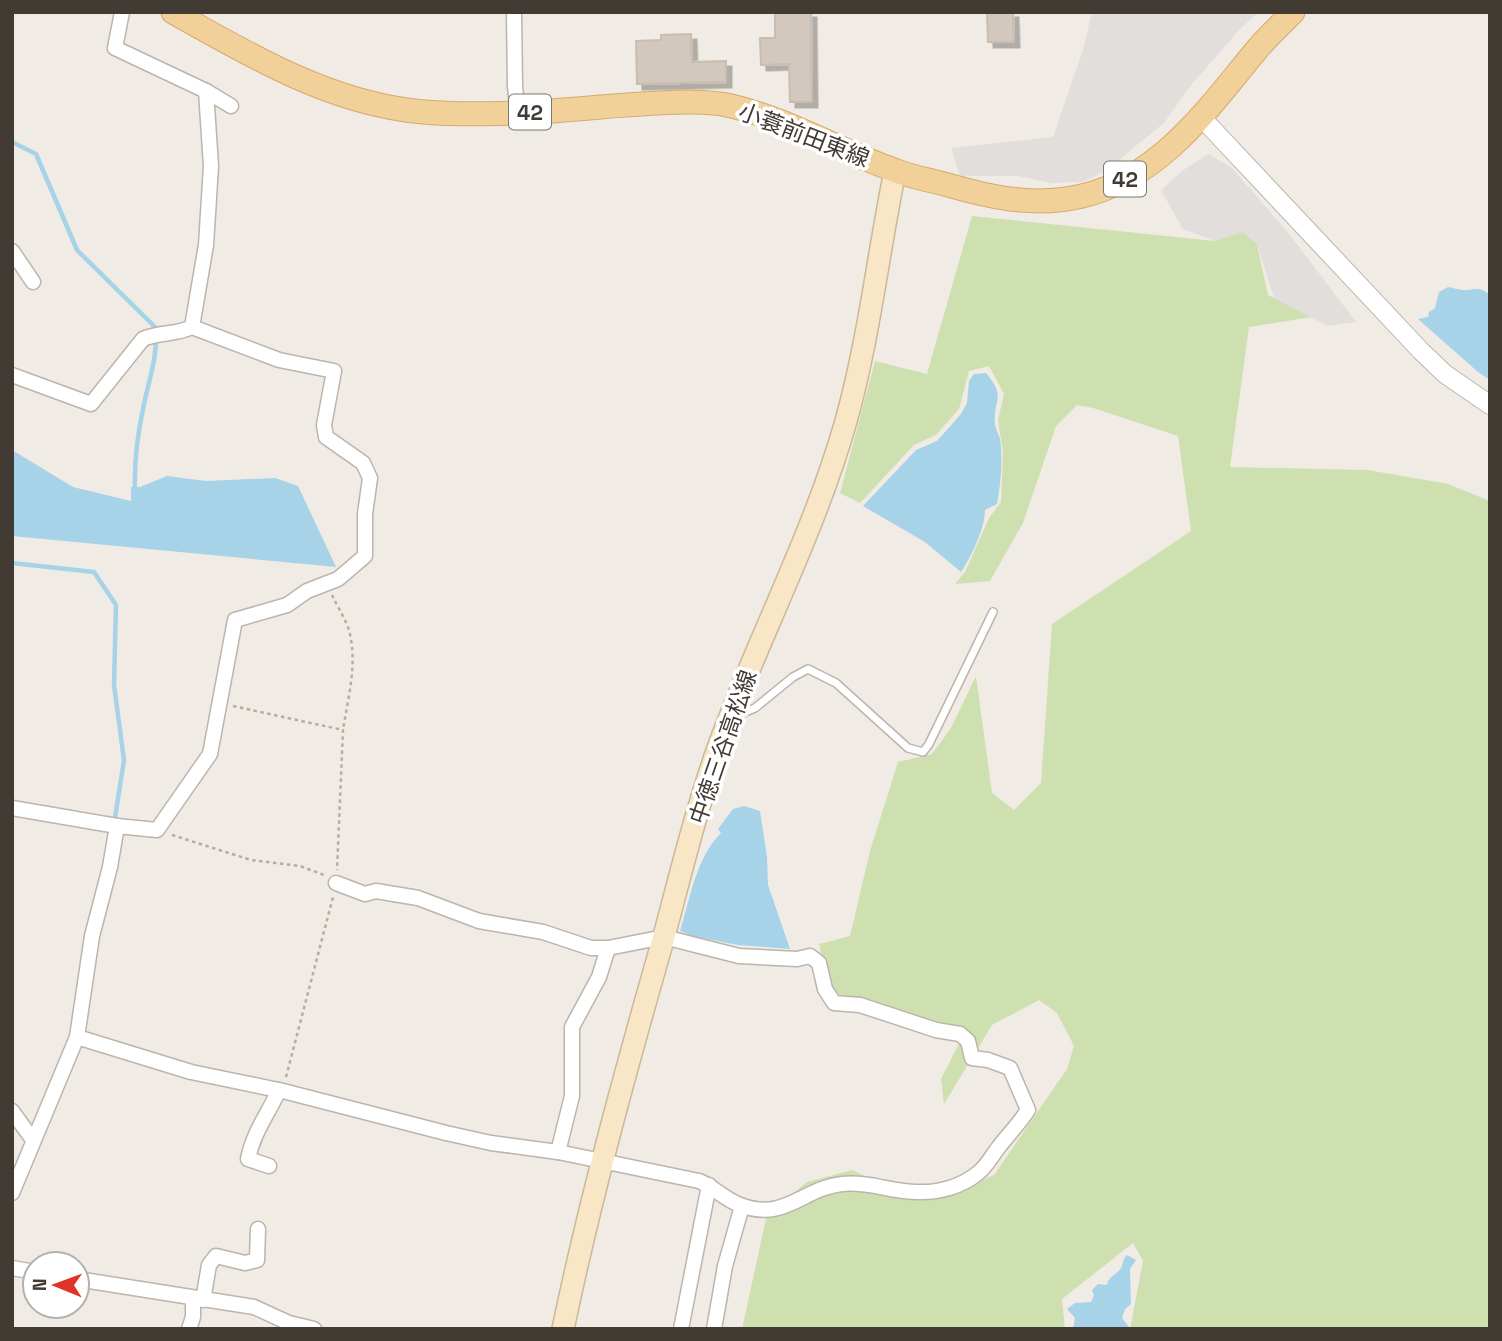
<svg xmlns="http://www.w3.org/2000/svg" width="1502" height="1341" viewBox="0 0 1502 1341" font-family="'Space Grotesk','Noto Sans JP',sans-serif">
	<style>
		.green { fill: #cfe0b0 }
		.parking { fill: #e1dedc }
		.water { fill: #a6d3e7 }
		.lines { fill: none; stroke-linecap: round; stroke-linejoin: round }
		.stream { stroke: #a6d3e7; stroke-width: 4.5 }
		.building { fill: #d3c8be; stroke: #cabcaf; stroke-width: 2; filter: url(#shadow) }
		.service-casing { stroke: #bdb4ab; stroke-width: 10 }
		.minor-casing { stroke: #bdb4ab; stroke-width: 17 }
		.tertiary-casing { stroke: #bdb4ab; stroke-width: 20 }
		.secondary-casing { stroke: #cab898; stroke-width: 24 }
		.primary-casing { stroke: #d5aa6d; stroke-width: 25 }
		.path { stroke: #baab9a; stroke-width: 2.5; stroke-dasharray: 3.5 3.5; stroke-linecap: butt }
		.service { stroke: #fff; stroke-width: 7 }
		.minor { stroke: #fff; stroke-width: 14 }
		.tertiary { stroke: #fff; stroke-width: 18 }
		.secondary { stroke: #f8e6c6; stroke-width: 21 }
		.primary { stroke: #f2d09a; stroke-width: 23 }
		.labels { text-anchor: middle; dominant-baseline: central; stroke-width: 7; stroke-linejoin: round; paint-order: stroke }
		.shield { fill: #fff; stroke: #7a7671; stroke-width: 2 }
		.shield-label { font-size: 21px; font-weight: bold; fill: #413b34 }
		.street-label { font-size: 23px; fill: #413b34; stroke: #fff }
	</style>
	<defs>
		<filter id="shadow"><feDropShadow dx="5.5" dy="5.5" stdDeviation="0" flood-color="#0004"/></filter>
	</defs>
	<rect width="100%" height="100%" fill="#f0ebe4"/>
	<polygon class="green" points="972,216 1215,241 1243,231 1257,244 1268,295 1312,317 1249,327 1230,467 1368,470 1448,484 1490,501 1490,1329 1130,1329 1143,1261 1133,1243 1062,1299 1065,1329 742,1329 767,1214 807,1182 852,1170 890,1188 949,1195 994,1175 1067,1069 1074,1046 1057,1013 1039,1000 992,1025 944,1104 941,1079 962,1038 829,991 819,944 850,936 870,851 898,762 932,754 951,728 976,676 992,793 1014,810 1041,783 1052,624 1191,531 1178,436 1093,408 1077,405 1056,426 1023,523 990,581 955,584 965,572 989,518 1001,502 1003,453 998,420 1004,394 989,366 969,371 959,409 936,435 914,445 860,503 840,493 875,361 927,374"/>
	<g class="parking">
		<polygon points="1092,12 1259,12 1242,27 1191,85 1164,123 1104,172 1082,182 1051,183 1018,176 960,176 951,148 1053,137 1083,50"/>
		<polygon points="1208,154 1231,167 1290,235 1356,322 1327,326 1274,298 1257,244 1243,232 1215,241 1183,229 1161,190 1185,169"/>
	</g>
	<g class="water">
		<path d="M1448,287C1454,288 1462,291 1467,290C1479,289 1480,287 1490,295V380L1478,372L1418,319L1428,317L1429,312L1435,308L1439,292Z"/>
		<path d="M986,373C1007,398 993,399 995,423C995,429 999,434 1000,439C1003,460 1001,482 997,504L985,510C985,529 971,557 961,572L925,542L863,506L916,450L937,441L961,414L967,403L969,381L974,374Z"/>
		<polygon points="12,450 73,487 131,501 131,487 140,487 167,476 206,481 275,478 298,486 336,567 12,536"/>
		<path d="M744,806L760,811L767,857L768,885L790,949L738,945L692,936L680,931C690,899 696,858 721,833L718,829L733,809Z"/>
		<path d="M1127,1255L1136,1260L1130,1269L1131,1304L1125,1309L1122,1318L1129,1327L1128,1329H1073L1075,1318L1067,1309L1075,1303L1091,1302L1094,1295L1092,1290L1098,1284L1107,1285C1109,1275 1116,1276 1121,1268C1124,1263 1122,1260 1127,1255Z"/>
	</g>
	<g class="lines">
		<g class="stream">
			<path d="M12,142L36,154L77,250L155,327C159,355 148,382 143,409C137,437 134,464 135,492"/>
			<polyline points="12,563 94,572 116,605 114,685 124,760 114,824"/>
		</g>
	</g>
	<g class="building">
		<polygon points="775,12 811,12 812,102 790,102 789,64 761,65 760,38 775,38"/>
		<polygon points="987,12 1013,12 1014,42 988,42"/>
		<polygon points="691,34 692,62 726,61 726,82 637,84 636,41 661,40 661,35"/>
	</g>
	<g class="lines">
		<g class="service-casing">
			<polyline id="service" points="735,716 755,708 793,677 808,669 836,683 908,748 923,752 929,744 993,612"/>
		</g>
		<g class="minor-casing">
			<g id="minor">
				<polyline points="122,12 115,48 206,91 231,106"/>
				<polyline points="514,12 515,87 518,113"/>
				<polyline points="12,251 33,282"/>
				<polyline points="192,327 206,245 211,166 206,91"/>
				<path d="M12,375L91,404L143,339C158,332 176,335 192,327L279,360L334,371L324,425L326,437L363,463L370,478L365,514V556L338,579L307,591L287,605L235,620L210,754L157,830L117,826L110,867L92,936L77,1037L12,1193"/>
				<polyline points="12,808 117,826"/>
				<path d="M77,1037L191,1072L283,1091L446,1133L491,1143L558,1152L699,1181C714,1187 724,1199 740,1205C785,1222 803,1188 842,1184C867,1181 893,1192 917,1192C938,1193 961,1187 978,1173C986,1167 992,1156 998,1148C1008,1135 1019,1124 1028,1110L1010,1068L988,1060L972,1058L968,1041L960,1034L936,1030L860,1005L834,1003L825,989L819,963L810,956L797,959L739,956L664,937L608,948H591L543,932L479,921L418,898L376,891L365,894L336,883"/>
				<polyline points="12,1111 33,1140"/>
				<polyline points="558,1152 572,1096 572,1027 599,977 608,948"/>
				<path d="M269,1166L248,1159C253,1133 268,1114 279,1090"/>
				<polyline points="12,1268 35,1272"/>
				<polyline points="77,1279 254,1307 289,1323 314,1329"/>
				<polyline points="203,1300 209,1265 216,1256 245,1263 257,1260 258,1229"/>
				<polyline points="189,1329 193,1317 193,1298"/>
				<polyline points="681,1329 709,1185"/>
				<polyline points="714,1329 725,1266 742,1206"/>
			</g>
		</g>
		<g class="tertiary-casing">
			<polyline id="tertiary" points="1202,118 1421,351 1445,374 1490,405"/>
		</g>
		<g class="secondary-casing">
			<path id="secondary" d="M563,1329C590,1200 625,1073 661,947C679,881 695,813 718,748C758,638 814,534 846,421C869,339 878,254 895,171"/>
		</g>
		<g class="primary-casing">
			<path id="primary" d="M173,12C246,53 321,98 406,110C442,115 481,114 517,113C565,111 612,105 659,103C682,102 705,101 727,105C786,118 838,150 894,170C911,177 930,180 948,185C993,198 1035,207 1082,196C1159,178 1207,110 1254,53C1266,38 1280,26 1293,12"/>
		</g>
		<g class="path">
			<path d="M332,595C337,606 345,618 349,630C358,663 348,698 343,730"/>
			<polyline points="233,706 343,730 337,870"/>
			<polyline points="172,835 251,860 300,866 324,875"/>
			<polyline points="286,1077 333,897"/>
		</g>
		<use href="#service" class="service"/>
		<use href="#minor" class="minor"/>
		<use href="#tertiary" class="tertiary"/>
		<use href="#secondary" class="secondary"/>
		<use href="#primary" class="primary"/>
	</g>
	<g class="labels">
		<g class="shield">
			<rect x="509" y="94.5" width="42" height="35" rx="5"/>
			<rect x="1104" y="161.5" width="42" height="35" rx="5"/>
		</g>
		<g class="shield-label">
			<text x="530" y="112">42</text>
			<text x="1125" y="179">42</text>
		</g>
		<g class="street-label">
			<text transform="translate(804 135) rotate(21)">小蓑前田東線</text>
			<text transform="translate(723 747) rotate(-71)">中徳三谷高松線</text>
		</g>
	</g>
	<rect width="1502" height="1341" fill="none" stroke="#413b34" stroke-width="28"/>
	<g transform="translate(56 1285) rotate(271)"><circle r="33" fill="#ffffff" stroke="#b3b1ae" stroke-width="2"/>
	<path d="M0-5L12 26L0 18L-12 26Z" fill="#e1322a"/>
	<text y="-10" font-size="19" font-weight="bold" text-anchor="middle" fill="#413b34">N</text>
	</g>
</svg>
